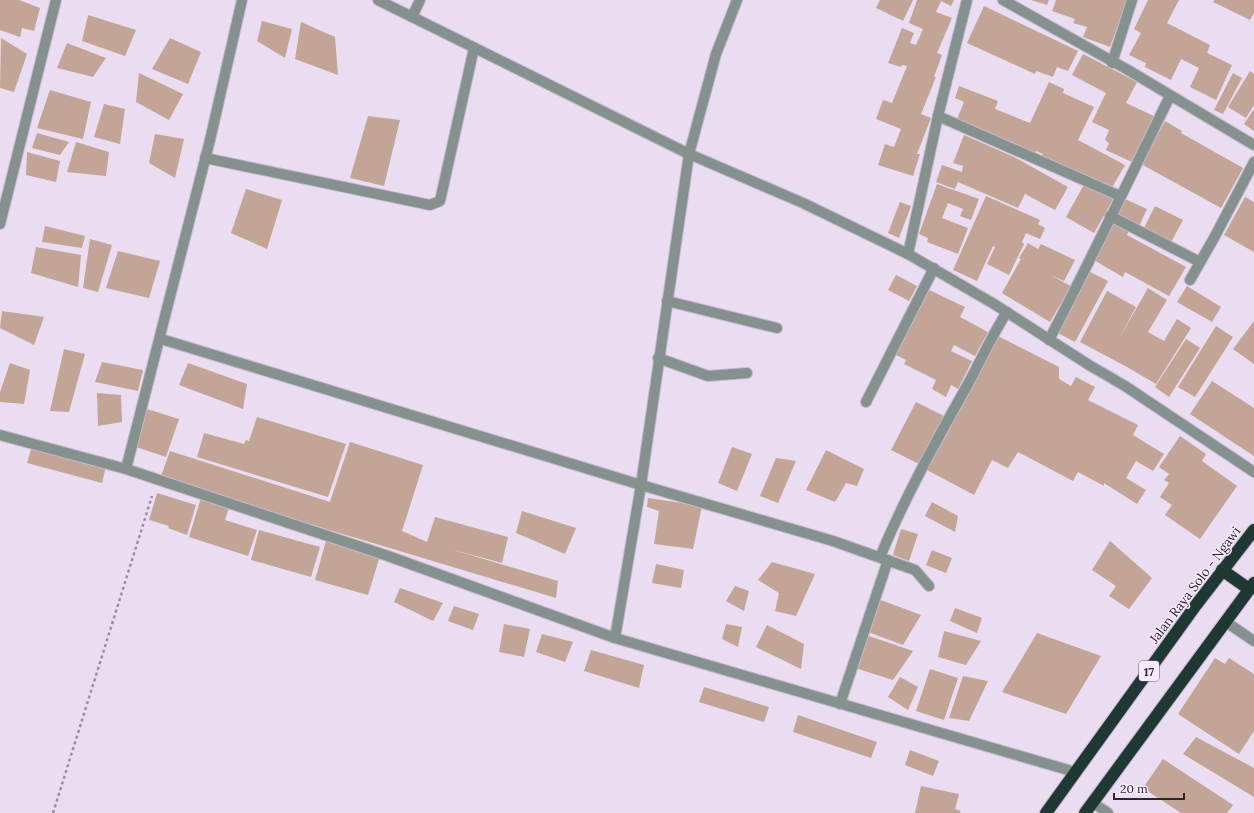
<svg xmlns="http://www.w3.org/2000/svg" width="1254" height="813" viewBox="0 0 1254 813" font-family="Lora,serif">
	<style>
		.building { fill: #c3a597 }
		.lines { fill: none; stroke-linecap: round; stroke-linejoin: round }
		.minor-casing { stroke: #c4b8ca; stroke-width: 12 }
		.highway-casing { stroke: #c4b8ca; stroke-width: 14 }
		.path { stroke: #9b90a0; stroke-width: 2.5; stroke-dasharray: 3 3; stroke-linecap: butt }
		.minor { stroke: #85918e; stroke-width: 10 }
		.highway { stroke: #203834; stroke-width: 12 }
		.labels { text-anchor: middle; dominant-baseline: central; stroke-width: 3; stroke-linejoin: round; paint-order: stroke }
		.shield { fill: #f7eafe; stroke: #68616c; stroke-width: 1 }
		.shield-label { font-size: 12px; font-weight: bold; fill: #2b262e }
		.street-label { font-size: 13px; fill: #2b262e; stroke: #f7eafe }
	</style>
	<rect width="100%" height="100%" fill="#eadcf1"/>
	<g class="building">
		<polygon points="0,0 19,0 40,8 34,31 22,28 20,37 0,30"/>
		<polygon points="880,0 913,0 903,21 876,8"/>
		<polygon points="917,0 954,0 951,6 941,1 936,12 952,18 937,53 942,55 934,77 936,77 921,114 931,118 917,154 920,154 913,176 878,165 885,144 894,147 901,129 876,119 883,100 892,103 907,66 902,65 901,67 888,63 902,28 914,33 910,43 916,45 923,29 909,23"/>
		<polygon points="1031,0 1049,0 1047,5"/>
		<polygon points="1056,0 1127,0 1110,47 1083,37 1087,27 1073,23 1075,19 1052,11"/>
		<polygon points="1148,0 1179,0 1167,23 1210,45 1207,53 1232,65 1216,100 1190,87 1199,68 1181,59 1171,80 1145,67 1146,63 1129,55 1141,33 1134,29"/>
		<polygon points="1214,0 1254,0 1254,13 1250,20 1213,2"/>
		<polygon points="984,6 1078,51 1068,71 1057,67 1053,77 1036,71 1035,74 967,43"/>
		<polygon points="88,15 136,30 125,56 82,41"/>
		<polygon points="262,21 292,29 285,58 257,41"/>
		<polygon points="301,22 335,37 338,75 295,59"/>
		<polygon points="1,38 27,54 14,92 0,88"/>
		<polygon points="170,38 201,52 188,84 152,69"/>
		<polygon points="67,43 106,58 93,77 57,68"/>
		<polygon points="1083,54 1137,82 1126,103 1156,117 1134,163 1106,150 1109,143 1105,140 1109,130 1092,122 1106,93 1072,75"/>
		<polygon points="1250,71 1254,74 1254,105 1246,118 1228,107"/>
		<polygon points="139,73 183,94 169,120 136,102"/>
		<polygon points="1233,73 1242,78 1223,114 1214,110"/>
		<polygon points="1049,82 1064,89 1063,93 1094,107 1078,140 1125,165 1109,193 1115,196 1094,233 1066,217 1086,181 1040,160 1043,154 1036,151 1033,156 955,124 964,102 955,98 959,86 998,101 995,109 1030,123"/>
		<polygon points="50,90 91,102 83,139 37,128"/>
		<polygon points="104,104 125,109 120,144 94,137"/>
		<polygon points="1254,109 1254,131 1244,124"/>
		<polygon points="368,116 400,120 384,186 350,178"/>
		<polygon points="1165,121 1182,131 1181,133 1243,168 1221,208 1141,164"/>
		<polygon points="37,133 69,142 60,155 32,148"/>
		<polygon points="155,134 184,139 175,178 149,163"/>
		<polygon points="964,135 1014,157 1068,187 1055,210 1025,194 1018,208 958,182 955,189 936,182 942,165 962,172 963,166 953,163"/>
		<polygon points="76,142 109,152 106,176 67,172"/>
		<polygon points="27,152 60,161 56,182 26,175"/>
		<polygon points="937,184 979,199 971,220 960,216 963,209 948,203 942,218 968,228 958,254 927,242 928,238 919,234"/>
		<polygon points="246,189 282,200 267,249 231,233"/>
		<polygon points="986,196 1040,220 1038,224 1045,228 1040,239 1026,233 1022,242 1024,244 1009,275 987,264 995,247 993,246 977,281 953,270"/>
		<polygon points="1245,197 1254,202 1254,252 1224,235"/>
		<polygon points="1123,198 1147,209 1136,233 1118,226 1129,231 1127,235 1186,267 1169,296 1125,272 1123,277 1092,259"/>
		<polygon points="900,202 911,206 899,238 888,233"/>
		<polygon points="1155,206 1183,220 1169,246 1142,232"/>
		<polygon points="45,226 85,236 82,248 42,242"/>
		<polygon points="90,239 112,245 98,292 83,288"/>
		<polygon points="1028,243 1038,249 1041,244 1075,260 1064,281 1050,275 1071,286 1050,322 1002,293 1021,259 1019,258"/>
		<polygon points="36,247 81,255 78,287 31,273"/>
		<polygon points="118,251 160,261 149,298 106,288"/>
		<polygon points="1088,271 1108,281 1075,342 1056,332"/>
		<polygon points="896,275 917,286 909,301 888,290"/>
		<polygon points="1187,286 1221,307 1212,322 1177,302"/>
		<polygon points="1148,288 1167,300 1148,332 1164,341 1177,319 1191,328 1156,384 1127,367 1080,342 1107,291 1136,307 1119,339"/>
		<polygon points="927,289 965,307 960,317 988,332 975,356 954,345 951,351 972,361 958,389 951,385 946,397 932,389 936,380 904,364 906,360 894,354"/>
		<polygon points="2,311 44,317 34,345 0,328"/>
		<polygon points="1254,321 1254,364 1233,349"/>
		<polygon points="1216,326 1233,337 1195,397 1178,387"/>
		<polygon points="998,336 1059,367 1059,379 1071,386 1076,377 1095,387 1088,400 1138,425 1133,435 1164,454 1153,471 1136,461 1126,478 1146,490 1137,504 1104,483 1104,486 1078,472 1073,481 1018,452 1008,468 992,460 974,495 925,469 942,434 946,436"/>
		<polygon points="1186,339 1200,348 1169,397 1155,387"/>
		<polygon points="64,349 85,354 69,412 50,411"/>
		<polygon points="102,362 143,370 138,391 95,382"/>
		<polygon points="10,363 30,370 24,404 0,402 0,392"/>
		<polygon points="188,363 247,384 243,409 179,385"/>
		<polygon points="1212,381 1254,408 1254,456 1190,414"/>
		<polygon points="97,393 121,395 122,422 98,426"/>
		<polygon points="916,402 944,416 919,464 891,450"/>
		<polygon points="147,409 179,419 166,457 136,447"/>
		<polygon points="257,417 346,444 328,497 197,457 204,433 244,444 246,440 249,441"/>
		<polygon points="1180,436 1206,454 1202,461 1237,486 1200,539 1165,515 1172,505 1160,497 1169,483 1164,480 1169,474 1159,467"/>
		<polygon points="350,442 423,465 402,531 427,542 435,517 508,537 502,563 450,549 558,581 556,598 160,479 170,451 330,502"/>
		<polygon points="32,446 106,466 102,483 27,463"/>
		<polygon points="732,447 752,454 737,491 718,483"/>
		<polygon points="826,450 864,469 857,486 846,483 835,502 806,490"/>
		<polygon points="776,458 796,461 778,503 760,496"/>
		<polygon points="157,493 196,505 187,535 168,528 169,526 149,520"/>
		<polygon points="201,498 229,507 225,520 257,530 248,556 189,537"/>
		<polygon points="648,498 702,506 693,549 654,544 659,511 647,507"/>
		<polygon points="932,502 958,516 955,532 925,516"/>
		<polygon points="522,511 576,528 565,554 516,533"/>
		<polygon points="901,529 918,534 909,561 893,555"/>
		<polygon points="259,530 320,547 311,577 251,560"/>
		<polygon points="326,541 380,556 368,595 315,580"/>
		<polygon points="1110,541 1152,578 1129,609 1109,596 1116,586 1092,570"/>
		<polygon points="932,550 952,558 946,573 926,565"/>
		<polygon points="772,562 815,574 796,616 775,611 779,593 758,580"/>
		<polygon points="656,564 684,570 681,588 652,583"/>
		<polygon points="735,586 749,591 744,611 726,601"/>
		<polygon points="400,588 443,603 433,621 394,602"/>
		<polygon points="878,599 921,615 903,645 868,632"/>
		<polygon points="454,606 479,614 473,630 448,621"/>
		<polygon points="955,608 982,618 977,633 950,621"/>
		<polygon points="504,624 530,629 524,657 499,652"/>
		<polygon points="726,624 742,627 738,647 722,639"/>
		<polygon points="767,625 804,644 801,669 756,647"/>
		<polygon points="944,631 981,641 966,665 938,657"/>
		<polygon points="1037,633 1101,656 1066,714 1002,692"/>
		<polygon points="542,634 573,642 565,662 536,652"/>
		<polygon points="866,635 913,651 893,680 855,668"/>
		<polygon points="591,650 644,665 639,688 584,671"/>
		<polygon points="1215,658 1225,664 1229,658 1254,674 1254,731 1239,754 1178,714"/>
		<polygon points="930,669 958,678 944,720 916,711"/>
		<polygon points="963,676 988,681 969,721 949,718"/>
		<polygon points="900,677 918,687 908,710 888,697"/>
		<polygon points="704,687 769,707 764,722 699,702"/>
		<polygon points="798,715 877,742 871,758 793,732"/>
		<polygon points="1196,737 1254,768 1254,797 1183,754"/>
		<polygon points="910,750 939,761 933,776 905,765"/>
		<polygon points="1163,759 1233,805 1227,813 1181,813 1143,788"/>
		<polygon points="921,786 959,794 955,809 961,811 960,813 915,813"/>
	</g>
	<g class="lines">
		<g class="minor-casing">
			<g id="minor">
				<polyline points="378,0 689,154 803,203 908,254 994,304 1089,365 1125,386 1254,472"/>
				<polyline points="1003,0 1128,70 1254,145"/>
				<polyline points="412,17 420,0"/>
				<polyline points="1112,63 1132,0"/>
				<polyline points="938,116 1120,196"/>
				<polyline points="205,158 430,205 440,201 474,48"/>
				<polyline points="1110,216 1200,262"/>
				<polyline points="0,224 56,0"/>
				<polyline points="908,254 938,116 967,0"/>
				<polyline points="1190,280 1214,238 1254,162"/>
				<polyline points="667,301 777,328"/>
				<polyline points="161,339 641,485 833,541 915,570 929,586"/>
				<path d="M1049,340C1091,260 1130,177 1170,96"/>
				<polyline points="658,358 708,376 747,373"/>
				<polyline points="866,402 934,268"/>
				<polyline points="0,435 126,469 388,556 615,638 1075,772"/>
				<polyline points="126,469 210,140 242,0"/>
				<path d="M880,557C905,497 936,441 968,384C981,360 992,335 1007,312"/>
				<polyline points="1226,622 1254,641"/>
				<polyline points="615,638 641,485 689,154 716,54 737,0"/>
				<polyline points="840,704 888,560"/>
				<polyline points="1092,802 1108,813"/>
			</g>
		</g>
		<g class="highway-casing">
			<g id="highway">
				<polyline points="1222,570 1249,589"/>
				<polyline points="1046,813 1196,605 1254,530"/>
				<polyline points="1085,813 1254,583"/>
			</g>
		</g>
		<polyline class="path" points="53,813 152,496"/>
		<use href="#minor" class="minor"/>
		<use href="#highway" class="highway"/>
	</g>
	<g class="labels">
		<rect class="shield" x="1139" y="661" width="20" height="20" rx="3"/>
		<g class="shield-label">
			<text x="1149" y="671">17</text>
		</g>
		<g class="street-label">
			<text transform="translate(1195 585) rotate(-53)">Jalan Raya Solo - Ngawi</text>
		</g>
	</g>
	<path d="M1114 793v6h70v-6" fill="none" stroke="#2b262e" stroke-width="2"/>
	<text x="1120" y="793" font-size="12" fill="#2b262e" stroke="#f7eafe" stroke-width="3" paint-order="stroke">20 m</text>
</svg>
